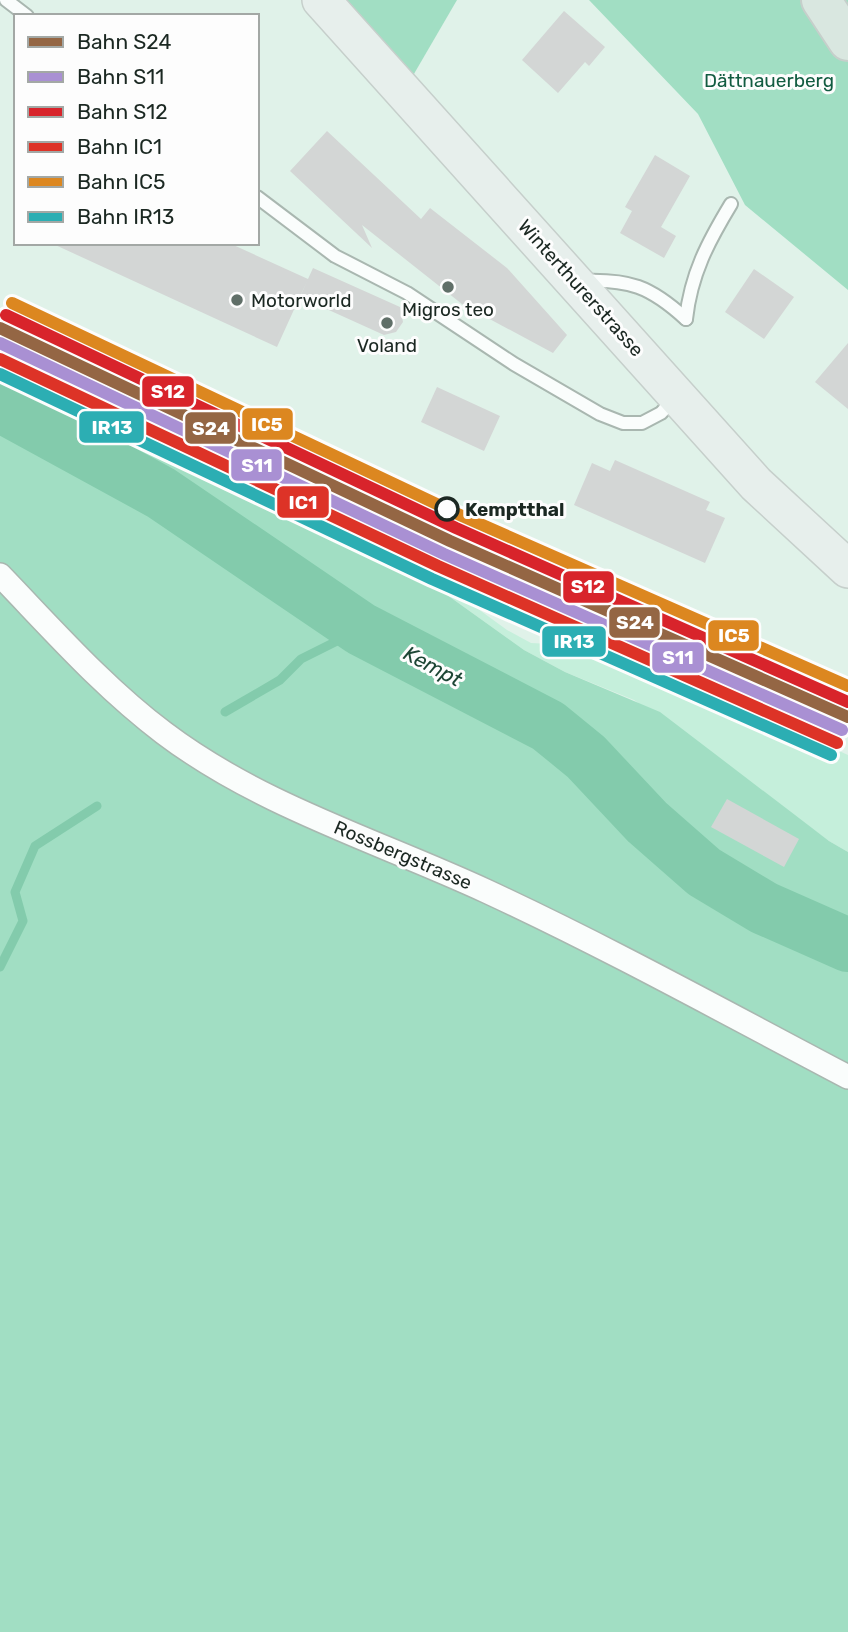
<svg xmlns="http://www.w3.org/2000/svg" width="848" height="1632" viewBox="0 0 848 1632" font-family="Rubik,sans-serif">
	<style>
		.green { fill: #c5efdb }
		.forest { fill: #a1dec3 }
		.water { fill: #83cbac }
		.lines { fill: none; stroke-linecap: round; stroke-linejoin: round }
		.stream { stroke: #83cbac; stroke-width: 9 }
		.river { stroke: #83cbac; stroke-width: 54 }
		.building { fill: #d3d6d5 }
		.lane-casing { stroke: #a9b7b0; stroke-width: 16 }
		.street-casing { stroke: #a9b7b0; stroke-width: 26 }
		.primary-casing { stroke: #c6cfcb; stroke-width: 40 }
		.highway-casing { stroke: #c6cfcb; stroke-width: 42 }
		.lane { stroke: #fafdfc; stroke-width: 12 }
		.street { stroke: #fafdfc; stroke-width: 23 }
		.primary { stroke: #e7efec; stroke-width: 37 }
		.highway { stroke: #d9e7e0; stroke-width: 38 }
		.rail-1-casing { stroke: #fdfdfd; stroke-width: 18 }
		.rail-2-casing { stroke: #fdfdfd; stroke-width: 18 }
		.rail-3-casing { stroke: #fdfdfd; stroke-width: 18 }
		.rail-4-casing { stroke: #fdfdfd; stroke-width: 18 }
		.rail-5-casing { stroke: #fdfdfd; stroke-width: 18 }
		.rail-6-casing { stroke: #fdfdfd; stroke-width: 18 }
		.rail-1 { stroke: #946644; stroke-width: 12 }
		.rail-2 { stroke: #a990d3; stroke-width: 12 }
		.rail-3 { stroke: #d8242b; stroke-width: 12 }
		.rail-4 { stroke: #dd3327; stroke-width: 12 }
		.rail-5 { stroke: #dc8720; stroke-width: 12 }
		.rail-6 { stroke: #2caeb3; stroke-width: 12 }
		.poi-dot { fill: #606f68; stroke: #fdfdfd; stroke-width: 2.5 }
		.stop-dot { fill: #fdfdfd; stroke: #1b2822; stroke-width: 3.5 }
		.labels { text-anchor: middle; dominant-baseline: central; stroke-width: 6; stroke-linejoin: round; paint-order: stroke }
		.park-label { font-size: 19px; fill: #125c41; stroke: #fdfdfd }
		.street-label { font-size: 19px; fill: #1b2822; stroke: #fdfdfd }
		.poi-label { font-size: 19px; fill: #1b2822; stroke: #fdfdfd }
		.stop-label { font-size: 19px; font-weight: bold; fill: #1b2822; stroke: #fdfdfd; text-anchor: start }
		.water-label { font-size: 21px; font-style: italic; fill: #1d4635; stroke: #fdfdfd }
		.line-badge { stroke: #fdfdfd; stroke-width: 2.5 }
		.badge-label { font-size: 19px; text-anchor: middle; font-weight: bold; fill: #fff }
	</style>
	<rect width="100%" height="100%" fill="#e0f2e9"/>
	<polygon class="green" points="0,346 349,515 507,630 531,643 609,647 848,755 848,852 829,841 634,700 565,672 524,650 348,524 0,356"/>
	<g class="forest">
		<polygon points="321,0 457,0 404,91"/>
		<polygon points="589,0 848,0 848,290 745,205 698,114"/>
		<polygon points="0,356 348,524 524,650 565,672 660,712 829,841 848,852 848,1632 0,1632 0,434 32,451 58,402 0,371"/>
	</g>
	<polygon class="water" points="0,371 58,402 32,451 0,434"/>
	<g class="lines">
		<g class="stream">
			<polyline points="225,712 280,680 301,659 361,629"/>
			<polyline points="0,967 23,921 15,892 35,846 97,806"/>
		</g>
		<polyline class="river" points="0,405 161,493 361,629 548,726 586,757 647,822 704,872 764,908 848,945"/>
	</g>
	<g class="building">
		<polygon points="564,11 605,47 589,66 585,62 558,93 522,60"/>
		<polygon points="327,131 421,219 430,208 507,268 567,335 553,353 484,316 470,305 467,308 362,225 372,248 290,171"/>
		<polygon points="655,155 690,176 661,227 676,236 664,258 620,233 632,211 625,207"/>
		<polygon points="51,243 229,243 308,279 313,268 400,307 403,322 396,332 384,335 300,297 307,281 277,347"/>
		<polygon points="754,269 794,297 764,339 725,312"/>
		<polygon points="848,343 848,409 815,382"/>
		<polygon points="437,387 500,416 484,451 421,422"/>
		<polygon points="615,460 710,502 706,510 725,518 705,563 574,505 592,463 610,471"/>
		<polygon points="727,799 799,839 784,867 711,827"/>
	</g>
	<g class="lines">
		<g class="lane-casing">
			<g id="lane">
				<polyline points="6,0 27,16"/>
				<polyline points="257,197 335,256 407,293 514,364 600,414 623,423 642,423 661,413 675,398"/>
				<path d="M581,281C629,279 650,286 686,319"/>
				<path d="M686,319C691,274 708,242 731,204"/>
			</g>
		</g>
		<g class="street-casing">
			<path id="street" d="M0,575C53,630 103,687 164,733C259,805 378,841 486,891C609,948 728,1014 848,1077"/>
		</g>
		<g class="primary-casing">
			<polyline id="primary" points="321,0 756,484 848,569"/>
		</g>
		<g class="highway-casing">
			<polyline id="highway" points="821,0 848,41"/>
		</g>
		<use href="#lane" class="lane"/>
		<use href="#street" class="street"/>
		<use href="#primary" class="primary"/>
		<use href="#highway" class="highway"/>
		<g class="rail-1-casing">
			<polyline id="rail-1" points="0,328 450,541 848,717"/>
		</g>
		<g class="rail-2-casing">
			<polyline id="rail-2" points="0,343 444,554 842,730"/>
		</g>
		<g class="rail-3-casing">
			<polyline id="rail-3" points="6,315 456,528 848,702"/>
		</g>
		<g class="rail-4-casing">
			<polyline id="rail-4" points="0,359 438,566 837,743"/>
		</g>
		<g class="rail-5-casing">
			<polyline id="rail-5" points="12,303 462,516 848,686"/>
		</g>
		<g class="rail-6-casing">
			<polyline id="rail-6" points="0,374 432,579 831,755"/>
		</g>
		<use href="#rail-1" class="rail-1"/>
		<use href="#rail-2" class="rail-2"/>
		<use href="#rail-3" class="rail-3"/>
		<use href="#rail-4" class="rail-4"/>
		<use href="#rail-5" class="rail-5"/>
		<use href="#rail-6" class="rail-6"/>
	</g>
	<g class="poi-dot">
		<circle cx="448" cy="287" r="7"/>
		<circle cx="237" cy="300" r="7"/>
		<circle cx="387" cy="323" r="7"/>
	</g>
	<circle class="stop-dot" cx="447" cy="509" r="11"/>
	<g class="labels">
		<g class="park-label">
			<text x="769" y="80">Dättnauerberg</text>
		</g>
		<g class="street-label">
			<text transform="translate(581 288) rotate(48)">Winterthurerstrasse</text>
			<text transform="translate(403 855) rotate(23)">Rossbergstrasse</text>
		</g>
		<g class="poi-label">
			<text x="251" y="300" text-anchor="start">Motorworld</text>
			<text x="448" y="309">Migros teo</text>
			<text x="387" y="345">Voland</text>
		</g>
		<g class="stop-label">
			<text x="465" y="509">Kemptthal</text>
		</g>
		<g class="water-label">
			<text transform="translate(433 666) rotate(28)">Kempt</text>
		</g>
	</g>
	<g class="line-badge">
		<rect x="141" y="375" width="54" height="33" rx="7" fill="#d8242b"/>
		<rect x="241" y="407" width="53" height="34" rx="7" fill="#dc8720"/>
		<rect x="78" y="410" width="67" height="34" rx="7" fill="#2caeb3"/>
		<rect x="184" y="411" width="53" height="34" rx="7" fill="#946644"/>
		<rect x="230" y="448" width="53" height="34" rx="7" fill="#a990d3"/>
		<rect x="276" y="485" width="54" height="34" rx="7" fill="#dd3327"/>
		<rect x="562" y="570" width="53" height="34" rx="7" fill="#d8242b"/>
		<rect x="608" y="606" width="53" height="33" rx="7" fill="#946644"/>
		<rect x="707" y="619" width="53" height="33" rx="7" fill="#dc8720"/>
		<rect x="541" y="625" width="66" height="33" rx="7" fill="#2caeb3"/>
		<rect x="651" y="641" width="54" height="33" rx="7" fill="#a990d3"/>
	</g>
	<g class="badge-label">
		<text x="168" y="398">S12</text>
		<text x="267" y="431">IC5</text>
		<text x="112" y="434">IR13</text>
		<text x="211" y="435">S24</text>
		<text x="257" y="472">S11</text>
		<text x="303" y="509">IC1</text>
		<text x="588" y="593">S12</text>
		<text x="635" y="629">S24</text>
		<text x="734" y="642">IC5</text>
		<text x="574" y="648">IR13</text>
		<text x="678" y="664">S11</text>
	</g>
	<rect x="14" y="14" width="245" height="231" fill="#fdfdfd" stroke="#a3a8a5" stroke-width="2"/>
	<rect x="28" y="37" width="35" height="10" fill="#946644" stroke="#a3a8a5" stroke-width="2"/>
	<text x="77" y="49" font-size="21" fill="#1b2822">Bahn S24</text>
	<rect x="28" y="72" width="35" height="10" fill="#a990d3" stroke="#a3a8a5" stroke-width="2"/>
	<text x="77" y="84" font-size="21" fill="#1b2822">Bahn S11</text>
	<rect x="28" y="107" width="35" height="10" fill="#d8242b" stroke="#a3a8a5" stroke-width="2"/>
	<text x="77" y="119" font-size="21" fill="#1b2822">Bahn S12</text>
	<rect x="28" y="142" width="35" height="10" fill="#dd3327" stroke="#a3a8a5" stroke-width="2"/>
	<text x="77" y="154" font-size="21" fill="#1b2822">Bahn IC1</text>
	<rect x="28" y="177" width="35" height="10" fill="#dc8720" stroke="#a3a8a5" stroke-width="2"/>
	<text x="77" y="189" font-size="21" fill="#1b2822">Bahn IC5</text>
	<rect x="28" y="212" width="35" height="10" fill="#2caeb3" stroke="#a3a8a5" stroke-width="2"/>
	<text x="77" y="224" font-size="21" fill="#1b2822">Bahn IR13</text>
</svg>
